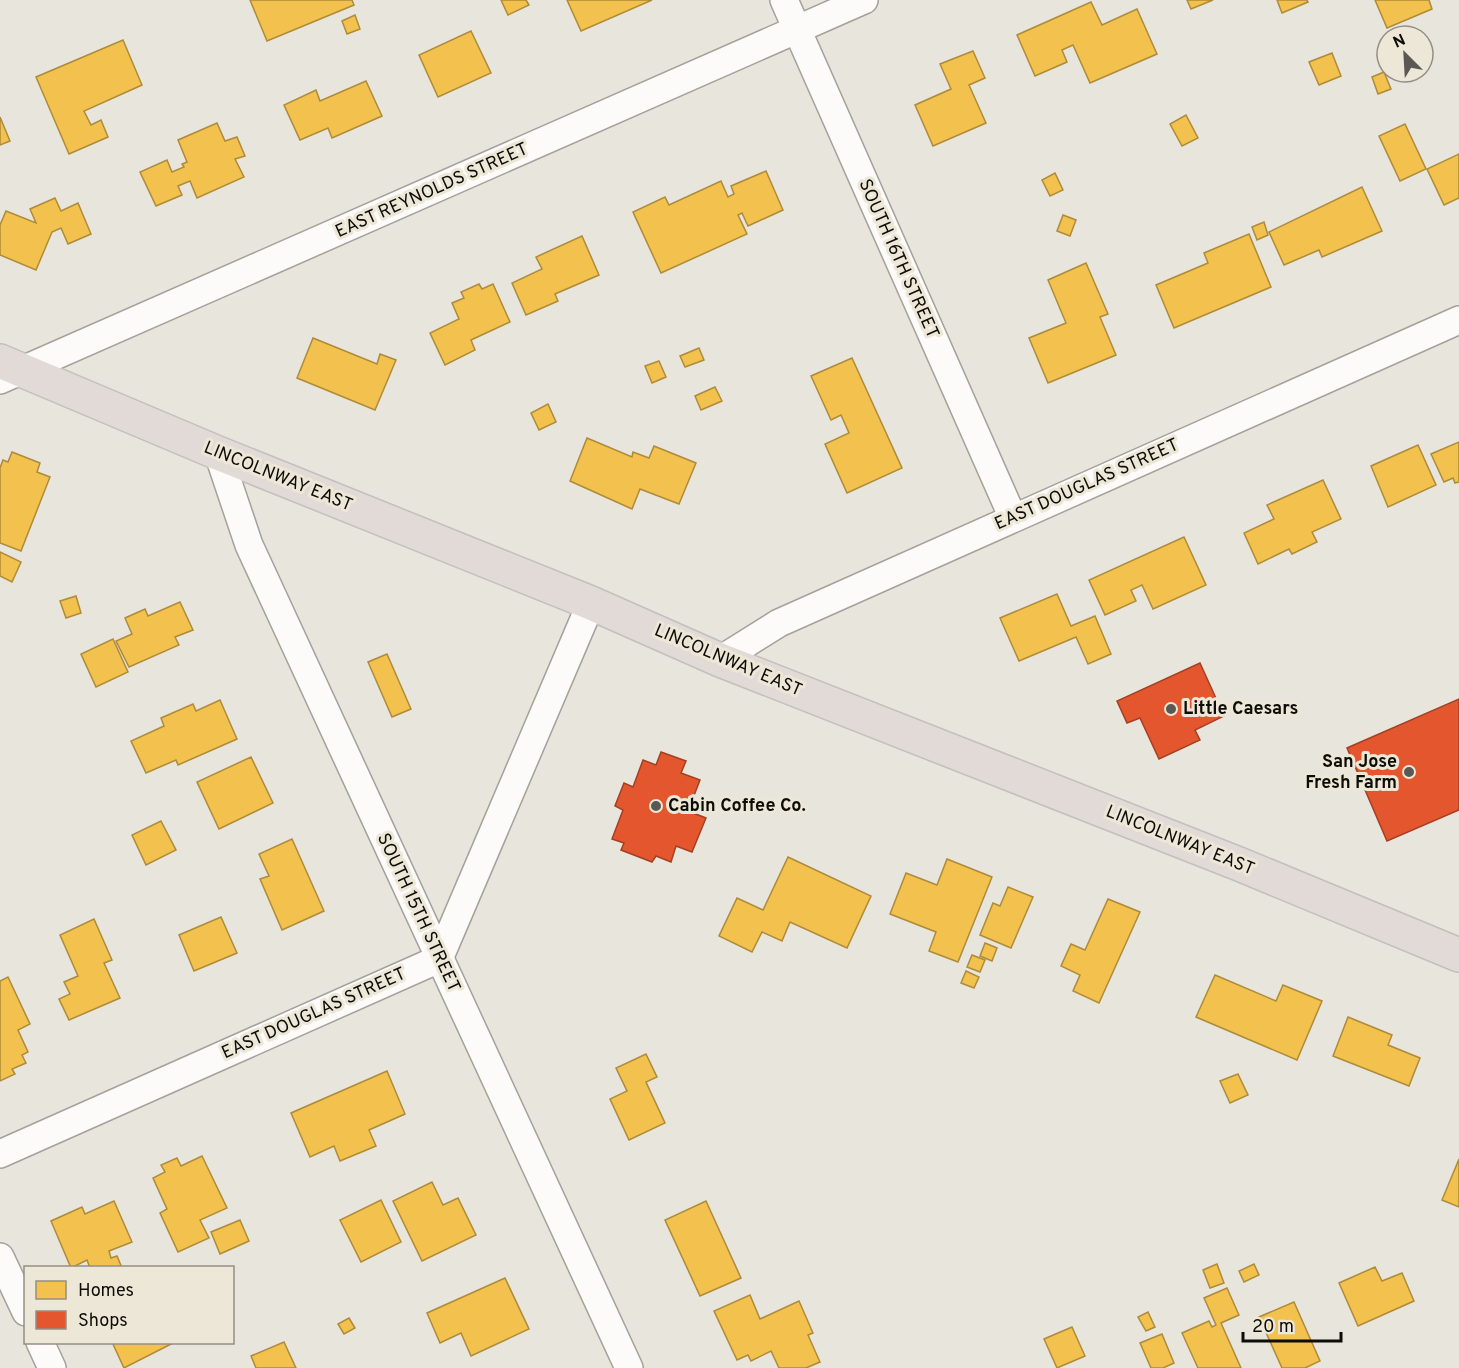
<svg xmlns="http://www.w3.org/2000/svg" width="1459" height="1368" viewBox="0 0 1459 1368" font-family="Overpass,sans-serif">
	<style>
		.homes { fill: #f2c14e; stroke: #ae8b39; stroke-width: 1.5 }
		.shops { fill: #e4572e; stroke: #a44022; stroke-width: 1.5 }
		.lines { fill: none; stroke-linecap: round; stroke-linejoin: round }
		.minor-casing { stroke: #a3a19a; stroke-width: 30 }
		.trunk-casing { stroke: #c2c0bd; stroke-width: 36 }
		.minor { stroke: #fcfbfa; stroke-width: 27 }
		.trunk { stroke: #e2dad6; stroke-width: 33 }
		.poi-dot { fill: #5a5852; stroke: #ede7d8; stroke-width: 2 }
		.labels { text-anchor: middle; dominant-baseline: central; stroke-width: 6; stroke-linejoin: round; paint-order: stroke }
		.street-label { font-size: 18px; fill: #0e0c07; stroke: #ede7d8 }
		.poi-label { font-size: 18px; font-weight: bold; fill: #0e0c07; stroke: #ede7d8; text-anchor: start }
	</style>
	<rect width="100%" height="100%" fill="#e8e5dd"/>
	<g class="homes">
		<polygon points="250,0 352,0 354,5 267,41"/>
		<polygon points="501,0 526,0 529,5 508,15"/>
		<polygon points="567,0 652,0 581,31"/>
		<polygon points="1187,0 1213,0 1191,9"/>
		<polygon points="1277,0 1307,0 1308,2 1282,13"/>
		<polygon points="1375,0 1429,0 1432,9 1387,28"/>
		<polygon points="1091,2 1102,25 1137,9 1157,54 1090,83 1073,45 1062,50 1067,62 1035,76 1017,35"/>
		<polygon points="355,15 360,29 347,34 342,21"/>
		<polygon points="471,31 491,73 438,97 419,55"/>
		<polygon points="123,40 142,85 84,111 91,125 101,120 108,137 69,154 36,77"/>
		<polygon points="973,51 985,78 969,85 986,123 933,146 915,105 951,89 940,64"/>
		<polygon points="1332,53 1341,76 1319,85 1309,62"/>
		<polygon points="1384,72 1391,89 1378,94 1372,77"/>
		<polygon points="366,81 382,116 332,138 328,128 300,140 284,105 316,90 320,101"/>
		<polygon points="1186,115 1198,138 1182,146 1170,124"/>
		<polygon points="0,117 10,141 0,145"/>
		<polygon points="217,123 225,141 237,137 245,156 235,159 244,177 197,198 190,181 178,186 182,195 156,206 140,172 167,160 172,172 184,167 182,164 187,162 178,140"/>
		<polygon points="1405,124 1426,169 1400,181 1379,136"/>
		<polygon points="1459,154 1459,198 1444,205 1427,169"/>
		<polygon points="766,171 783,210 748,226 742,213 738,215 747,234 661,273 633,212 665,197 669,205 721,181 728,197 734,194 731,186"/>
		<polygon points="1055,173 1063,190 1050,196 1042,180"/>
		<polygon points="1362,187 1382,231 1322,257 1319,250 1284,265 1269,232"/>
		<polygon points="55,198 61,211 78,203 91,234 68,244 61,228 52,232 36,270 0,255 0,225 6,211 36,223 30,209"/>
		<polygon points="1063,215 1076,220 1070,236 1057,231"/>
		<polygon points="1264,222 1268,235 1257,240 1252,227"/>
		<polygon points="1249,234 1271,287 1174,328 1156,285 1208,263 1204,253"/>
		<polygon points="582,236 599,275 555,294 558,301 526,315 512,283 542,269 536,257"/>
		<polygon points="1086,263 1108,314 1100,317 1116,355 1048,383 1029,338 1066,323 1048,280"/>
		<polygon points="479,284 482,289 493,284 510,322 471,340 475,350 445,365 430,333 459,319 452,303 464,298 461,292"/>
		<polygon points="313,338 377,364 380,354 396,360 375,410 297,378"/>
		<polygon points="699,348 704,360 685,367 680,356"/>
		<polygon points="852,358 902,468 847,493 825,444 849,433 841,415 831,420 811,376"/>
		<polygon points="659,361 666,377 652,383 645,366"/>
		<polygon points="715,387 722,401 701,410 695,396"/>
		<polygon points="548,404 556,422 539,430 531,413"/>
		<polygon points="587,438 632,457 633,452 649,458 654,446 696,463 679,504 640,489 632,509 570,481"/>
		<polygon points="1459,442 1459,482 1455,483 1453,478 1444,482 1431,454"/>
		<polygon points="1418,445 1436,485 1388,507 1371,466"/>
		<polygon points="12,452 40,463 37,472 50,477 21,551 0,543 0,468 3,460 8,462"/>
		<polygon points="1323,480 1341,519 1312,532 1317,542 1292,554 1289,549 1258,564 1244,533 1274,519 1267,505"/>
		<polygon points="1184,537 1206,585 1153,609 1142,585 1131,590 1136,601 1105,615 1089,580"/>
		<polygon points="0,552 21,562 12,582 0,576"/>
		<polygon points="1057,594 1071,626 1095,616 1111,654 1088,664 1076,637 1019,661 1000,618"/>
		<polygon points="76,596 81,613 66,618 60,601"/>
		<polygon points="180,602 193,630 175,637 179,645 129,667 116,641 132,634 125,618 145,609 148,616"/>
		<polygon points="113,639 128,672 96,687 81,654"/>
		<polygon points="387,654 411,709 392,717 368,662"/>
		<polygon points="220,700 237,739 178,765 176,760 146,773 131,741 164,726 161,718 193,704 196,711"/>
		<polygon points="251,757 273,803 219,829 197,782"/>
		<polygon points="161,821 176,850 146,865 132,835"/>
		<polygon points="292,839 324,911 282,930 260,879 269,876 259,854"/>
		<polygon points="788,857 871,896 847,948 790,922 782,941 762,932 752,952 719,936 737,898 763,910"/>
		<polygon points="947,859 992,877 958,962 929,951 936,932 890,914 906,873 937,885"/>
		<polygon points="1008,887 1033,897 1011,948 980,935 993,903 1000,906"/>
		<polygon points="1108,899 1140,912 1099,1003 1073,991 1080,975 1061,966 1071,944 1085,950"/>
		<polygon points="221,917 237,953 194,971 179,935"/>
		<polygon points="94,919 112,960 104,963 120,998 69,1020 59,999 70,994 64,982 78,976 60,935"/>
		<polygon points="985,943 997,948 992,961 980,956"/>
		<polygon points="972,955 985,960 980,972 967,967"/>
		<polygon points="966,971 979,977 974,988 961,983"/>
		<polygon points="1215,975 1276,1001 1283,985 1322,1001 1297,1060 1196,1017"/>
		<polygon points="8,977 30,1024 18,1030 28,1052 22,1055 26,1063 12,1069 15,1074 0,1081 0,981"/>
		<polygon points="1348,1017 1392,1035 1388,1045 1420,1058 1409,1086 1333,1056"/>
		<polygon points="646,1054 657,1077 646,1082 665,1123 629,1140 610,1099 627,1091 616,1068"/>
		<polygon points="387,1071 405,1114 369,1130 376,1146 340,1161 334,1146 310,1157 291,1113"/>
		<polygon points="1238,1074 1248,1095 1230,1103 1220,1081"/>
		<polygon points="202,1156 227,1208 200,1220 209,1238 178,1252 160,1213 167,1209 153,1178 165,1172 161,1165 177,1158 181,1166"/>
		<polygon points="1459,1159 1459,1207 1442,1200"/>
		<polygon points="432,1182 443,1205 458,1198 476,1235 422,1261 393,1201"/>
		<polygon points="381,1200 401,1242 361,1262 340,1220"/>
		<polygon points="114,1201 132,1242 109,1251 111,1258 117,1256 122,1268 90,1268 87,1260 71,1268 51,1221 82,1207 85,1214"/>
		<polygon points="706,1201 741,1278 700,1296 665,1220"/>
		<polygon points="240,1220 249,1241 220,1254 211,1232"/>
		<polygon points="1217,1264 1224,1283 1210,1288 1203,1270"/>
		<polygon points="1254,1264 1259,1275 1244,1282 1239,1271"/>
		<polygon points="1375,1267 1382,1281 1402,1273 1414,1301 1358,1326 1339,1283"/>
		<polygon points="505,1278 529,1329 471,1356 461,1333 440,1343 427,1313"/>
		<polygon points="1227,1288 1239,1315 1221,1323 1241,1368 1198,1368 1182,1333 1209,1321 1212,1327 1216,1325 1204,1298"/>
		<polygon points="750,1295 760,1319 799,1301 813,1333 808,1335 820,1362 806,1368 779,1368 771,1351 751,1361 748,1355 737,1360 714,1311"/>
		<polygon points="1294,1302 1320,1361 1305,1368 1282,1368 1259,1317"/>
		<polygon points="1148,1312 1155,1327 1146,1331 1138,1317"/>
		<polygon points="349,1318 355,1328 344,1334 338,1324"/>
		<polygon points="1072,1327 1085,1356 1057,1368 1044,1339"/>
		<polygon points="1162,1334 1174,1363 1163,1368 1151,1368 1140,1343"/>
		<polygon points="112,1342 175,1342 124,1368"/>
		<polygon points="284,1342 296,1368 256,1368 251,1356"/>
	</g>
	<g class="shops">
		<polygon points="1200,663 1224,716 1195,730 1200,740 1159,759 1140,718 1127,723 1117,701"/>
		<polygon points="1459,699 1459,810 1387,841 1347,748"/>
		<polygon points="661,752 686,761 681,773 700,780 688,811 706,818 692,852 676,846 671,862 656,856 652,862 621,850 624,843 612,839 623,810 615,806 624,783 633,787 643,760 656,765"/>
	</g>
	<g class="lines">
		<g class="minor-casing">
			<g id="minor">
				<polyline points="784,0 1013,518"/>
				<polyline points="0,380 864,0"/>
				<polyline points="218,453 249,545 629,1368"/>
				<polyline points="720,660 779,623 1459,320"/>
				<polyline points="0,1154 439,959 591,603"/>
				<polyline points="0,1257 26,1312"/>
				<polyline points="40,1342 52,1368"/>
			</g>
		</g>
		<g class="trunk-casing">
			<polyline id="trunk" points="0,361 218,453 591,603 720,660 1239,864 1459,955"/>
		</g>
		<use href="#minor" class="minor"/>
		<use href="#trunk" class="trunk"/>
	</g>
	<g class="poi-dot">
		<circle cx="1171" cy="709" r="6"/>
		<circle cx="1409" cy="772" r="6"/>
		<circle cx="656" cy="806" r="6"/>
	</g>
	<g class="labels">
		<g class="street-label">
			<text transform="translate(432 191) rotate(-24)">EAST REYNOLDS STREET</text>
			<text transform="translate(898 259) rotate(66)">SOUTH 16TH STREET</text>
			<text transform="translate(278 477) rotate(22)">LINCOLNWAY EAST</text>
			<text transform="translate(1087 485) rotate(-24)">EAST DOUGLAS STREET</text>
			<text transform="translate(728 661) rotate(23)">LINCOLNWAY EAST</text>
			<text transform="translate(1180 841) rotate(22)">LINCOLNWAY EAST</text>
			<text transform="translate(418 913) rotate(65)">SOUTH 15TH STREET</text>
			<text transform="translate(314 1014) rotate(-24)">EAST DOUGLAS STREET</text>
		</g>
		<g class="poi-label">
			<text x="1183" y="709">Little Caesars</text>
			<text x="1397" y="762" text-anchor="end">San Jose<tspan x="1397" dy="21">Fresh Farm</tspan></text>
			<text x="668" y="806">Cabin Coffee Co.</text>
		</g>
	</g>
	<rect x="24" y="1266" width="210" height="78" fill="#ede7d8" stroke="#948f84" stroke-width="1.5"/>
	<rect x="36" y="1281" width="30" height="18" fill="#f2c14e" stroke="#948f84" stroke-width="1.5"/>
	<text x="78" y="1296" font-size="18" fill="#0e0c07">Homes</text>
	<rect x="36" y="1311" width="30" height="18" fill="#e4572e" stroke="#948f84" stroke-width="1.5"/>
	<text x="78" y="1326" font-size="18" fill="#0e0c07">Shops</text>
	<g transform="translate(1405 54) rotate(336)"><circle r="28" fill="#ede7d8" stroke="#948f84" stroke-width="1.5"/>
	<path d="M0-4.5L10 22L0 15L-10 22Z" fill="#5a5852"/>
	<text y="-9" font-size="16" font-weight="bold" text-anchor="middle" fill="#0e0c07">N</text>
	</g>
	<path d="M1243 1332v9h98v-9" fill="none" stroke="#0e0c07" stroke-width="3"/>
	<text x="1252" y="1332" font-size="18" fill="#0e0c07" stroke="#ede7d8" stroke-width="4.5" paint-order="stroke">20 m</text>
</svg>
